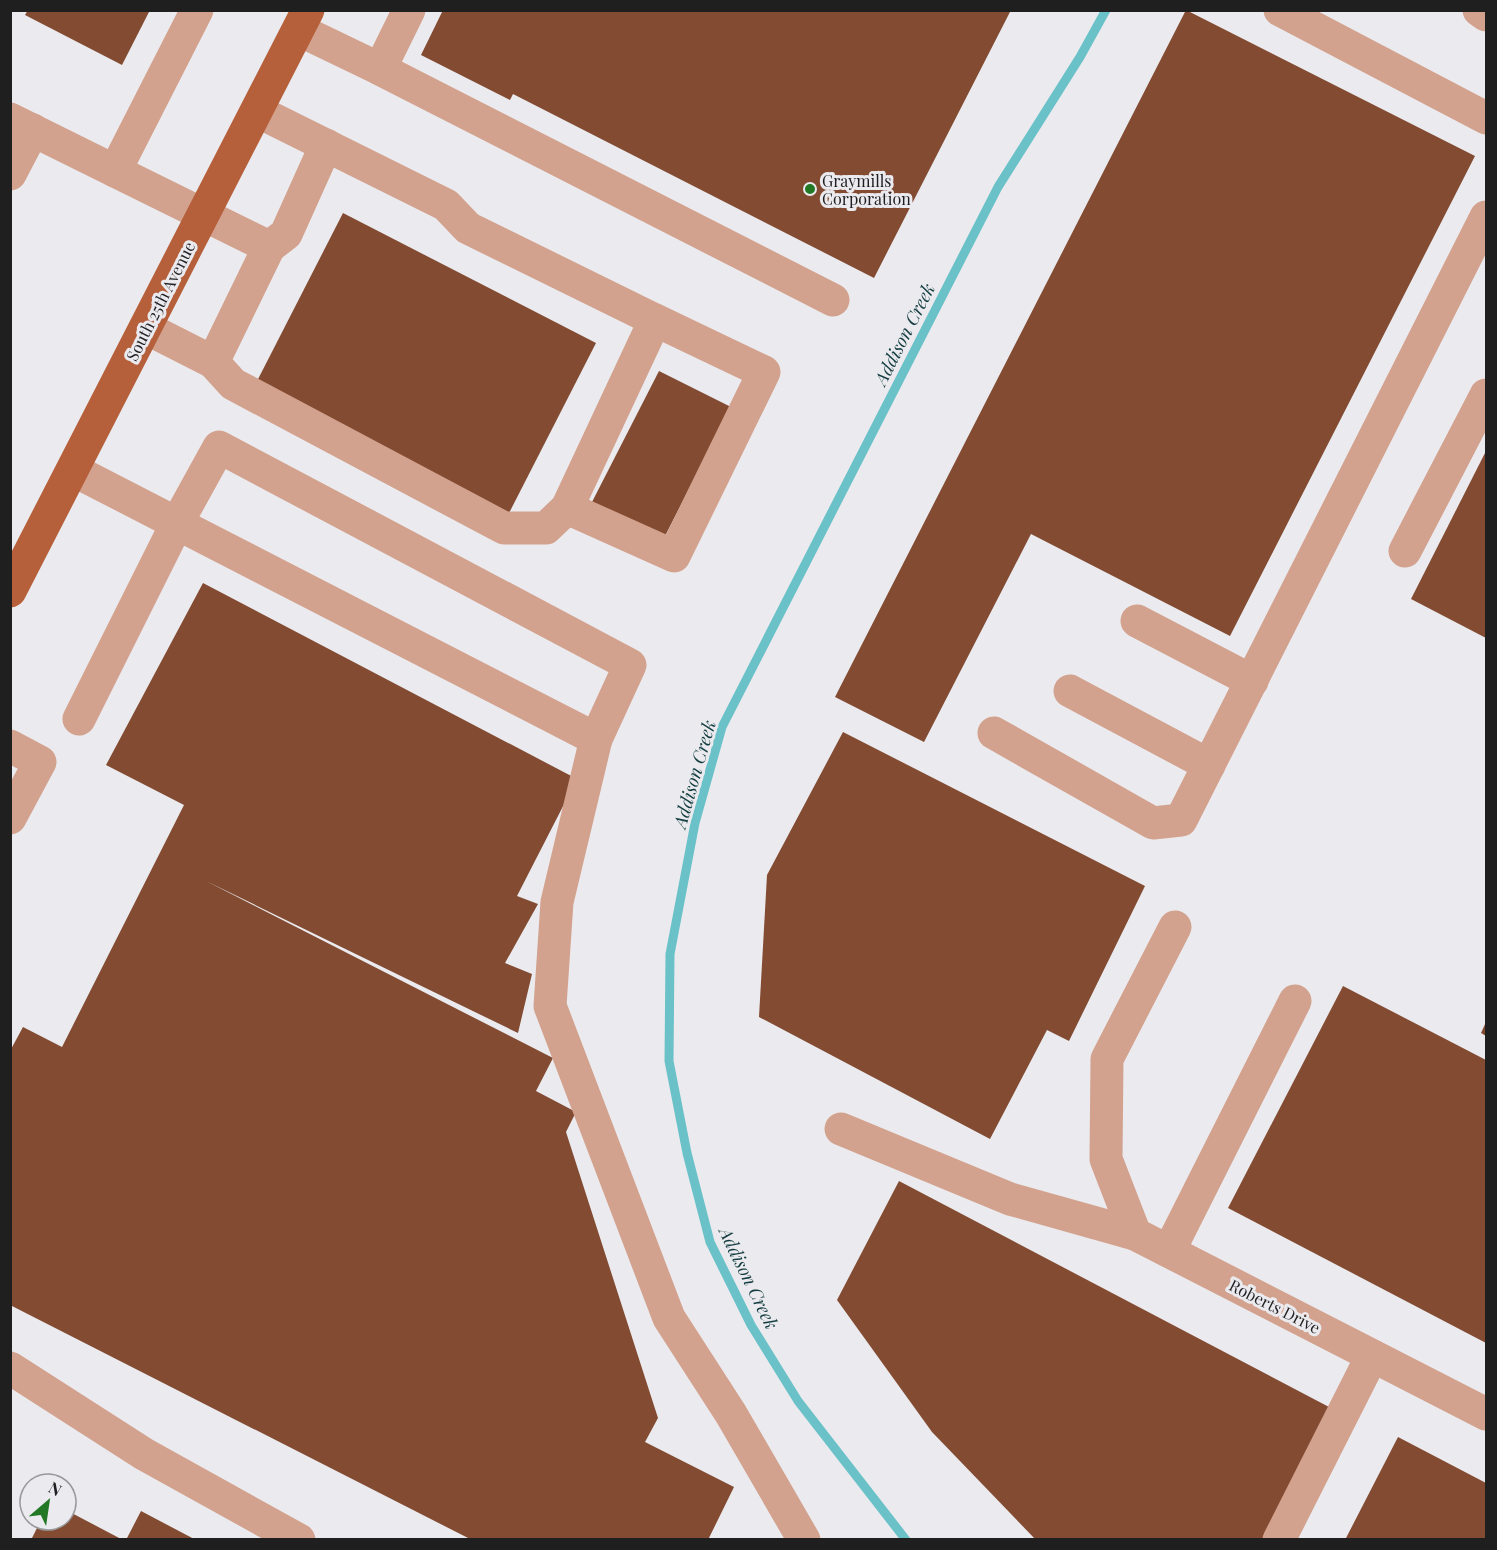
<svg xmlns="http://www.w3.org/2000/svg" width="1497" height="1550" viewBox="0 0 1497 1550" font-family="'Playfair Display',serif">
	<style>
		.lines { fill: none; stroke-linecap: round; stroke-linejoin: round }
		.stream { stroke: #6bc1c8; stroke-width: 9 }
		.building { fill: #824b32 }
		.minor { stroke: #d3a28e; stroke-width: 33 }
		.major { stroke: #b6603b; stroke-width: 33 }
		.poi-dot { fill: #237825; stroke: #ebebef; stroke-width: 2 }
		.labels { text-anchor: middle; dominant-baseline: central; stroke-width: 6; stroke-linejoin: round; paint-order: stroke }
		.poi-label { font-size: 16px; fill: #1f1f20; stroke: #ebebef; text-anchor: start }
		.street-label { font-size: 16px; fill: #1f1f20; stroke: #ebebef }
		.water-label { font-size: 18px; font-style: italic; fill: #133d40; stroke: #ebebef }
	</style>
	<rect width="100%" height="100%" fill="#ebebef"/>
	<g class="lines">
		<polyline class="stream" points="906,1540 798,1401 751,1325 710,1242 687,1153 669,1061 670,954 695,823 722,727 998,187 1080,57 1106,10"/>
	</g>
	<g class="building">
		<polygon points="28,10 150,10 122,65 25,15"/>
		<polygon points="443,10 1011,10 874,278 513,94 510,100 421,55"/>
		<polygon points="1186,10 1475,156 1230,636 1031,534 924,742 835,697"/>
		<polygon points="343,213 596,343 506,519 253,389"/>
		<polygon points="659,371 731,407 664,538 592,502"/>
		<polygon points="1486,451 1486,638 1411,599"/>
		<polygon points="203,583 577,779 517,896 538,904 505,963 532,974 518,1033 206,881 553,1058 536,1091 576,1112 566,1132 658,1418 645,1442 734,1487 708,1540 472,1540 10,1305 10,1051 23,1027 62,1047 184,805 106,765"/>
		<polygon points="843,732 1145,886 1069,1041 1047,1030 990,1139 759,1017 767,875"/>
		<polygon points="1343,986 1486,1060 1486,1343 1228,1208"/>
		<polygon points="1486,1022 1486,1036 1481,1033"/>
		<polygon points="899,1181 1329,1407 1262,1540 1036,1540 932,1432 837,1300"/>
		<polygon points="1398,1437 1486,1483 1486,1540 1345,1540"/>
		<polygon points="66,1510 123,1540 31,1540 41,1520 66,1520"/>
		<polygon points="141,1511 196,1540 126,1540"/>
	</g>
	<g class="lines">
		<g class="minor">
			<polyline points="409,10 380,69 833,300"/>
			<polyline points="1280,10 1486,118"/>
			<polyline points="1479,10 1486,15"/>
			<polyline points="299,30 380,69"/>
			<polyline points="257,111 446,205 468,228 655,320"/>
			<polyline points="10,119 115,171"/>
			<polyline points="10,174 33,130"/>
			<polyline points="269,247 286,234 326,145"/>
			<polyline points="146,328 213,362 269,247 115,171 197,10"/>
			<polyline points="213,362 233,384 504,528 546,528 567,508 655,320 764,372 674,556 567,508"/>
			<polyline points="73,470 596,739 557,902 550,1006 669,1318 731,1414 804,1540"/>
			<polyline points="1405,551 1486,395"/>
			<polyline points="1137,621 1252,681"/>
			<polyline points="1070,691 1209,765"/>
			<polyline points="79,719 176,525 219,447 630,665 596,739"/>
			<polyline points="994,733 1153,823 1181,820 1486,217"/>
			<polyline points="10,746 40,762 10,818"/>
			<polyline points="1175,927 1107,1059 1106,1159 1135,1234 1486,1414"/>
			<polyline points="841,1129 1010,1199 1135,1234"/>
			<polyline points="1169,1251 1295,1001"/>
			<polyline points="10,1368 144,1454 299,1540"/>
			<polyline points="1279,1540 1372,1356"/>
		</g>
		<polyline class="major" points="10,591 308,10"/>
	</g>
	<circle class="poi-dot" cx="810" cy="189" r="6"/>
	<g class="labels">
		<g class="poi-label">
			<text x="822" y="180">Graymills<tspan x="822" dy="18">Corporation</tspan></text>
		</g>
		<g class="street-label">
			<text transform="translate(160 301) rotate(-63)">South 25th Avenue</text>
			<text transform="translate(1275 1306) rotate(27)">Roberts Drive</text>
		</g>
		<g class="water-label">
			<text transform="translate(904 334) rotate(-63)">Addison Creek</text>
			<text transform="translate(694 774) rotate(-74)">Addison Creek</text>
			<text transform="translate(749 1278) rotate(64)">Addison Creek</text>
		</g>
	</g>
	<rect width="1497" height="1550" fill="none" stroke="#1f1f20" stroke-width="24"/>
	<g transform="translate(48 1502) rotate(29)"><circle r="28" fill="#ebebef" stroke="#99999c" stroke-width="1.5"/>
	<path d="M0-4.5L10 22L0 15L-10 22Z" fill="#237825"/>
	<text y="-9" font-size="16" font-weight="bold" text-anchor="middle" fill="#1f1f20">N</text>
	</g>
</svg>
